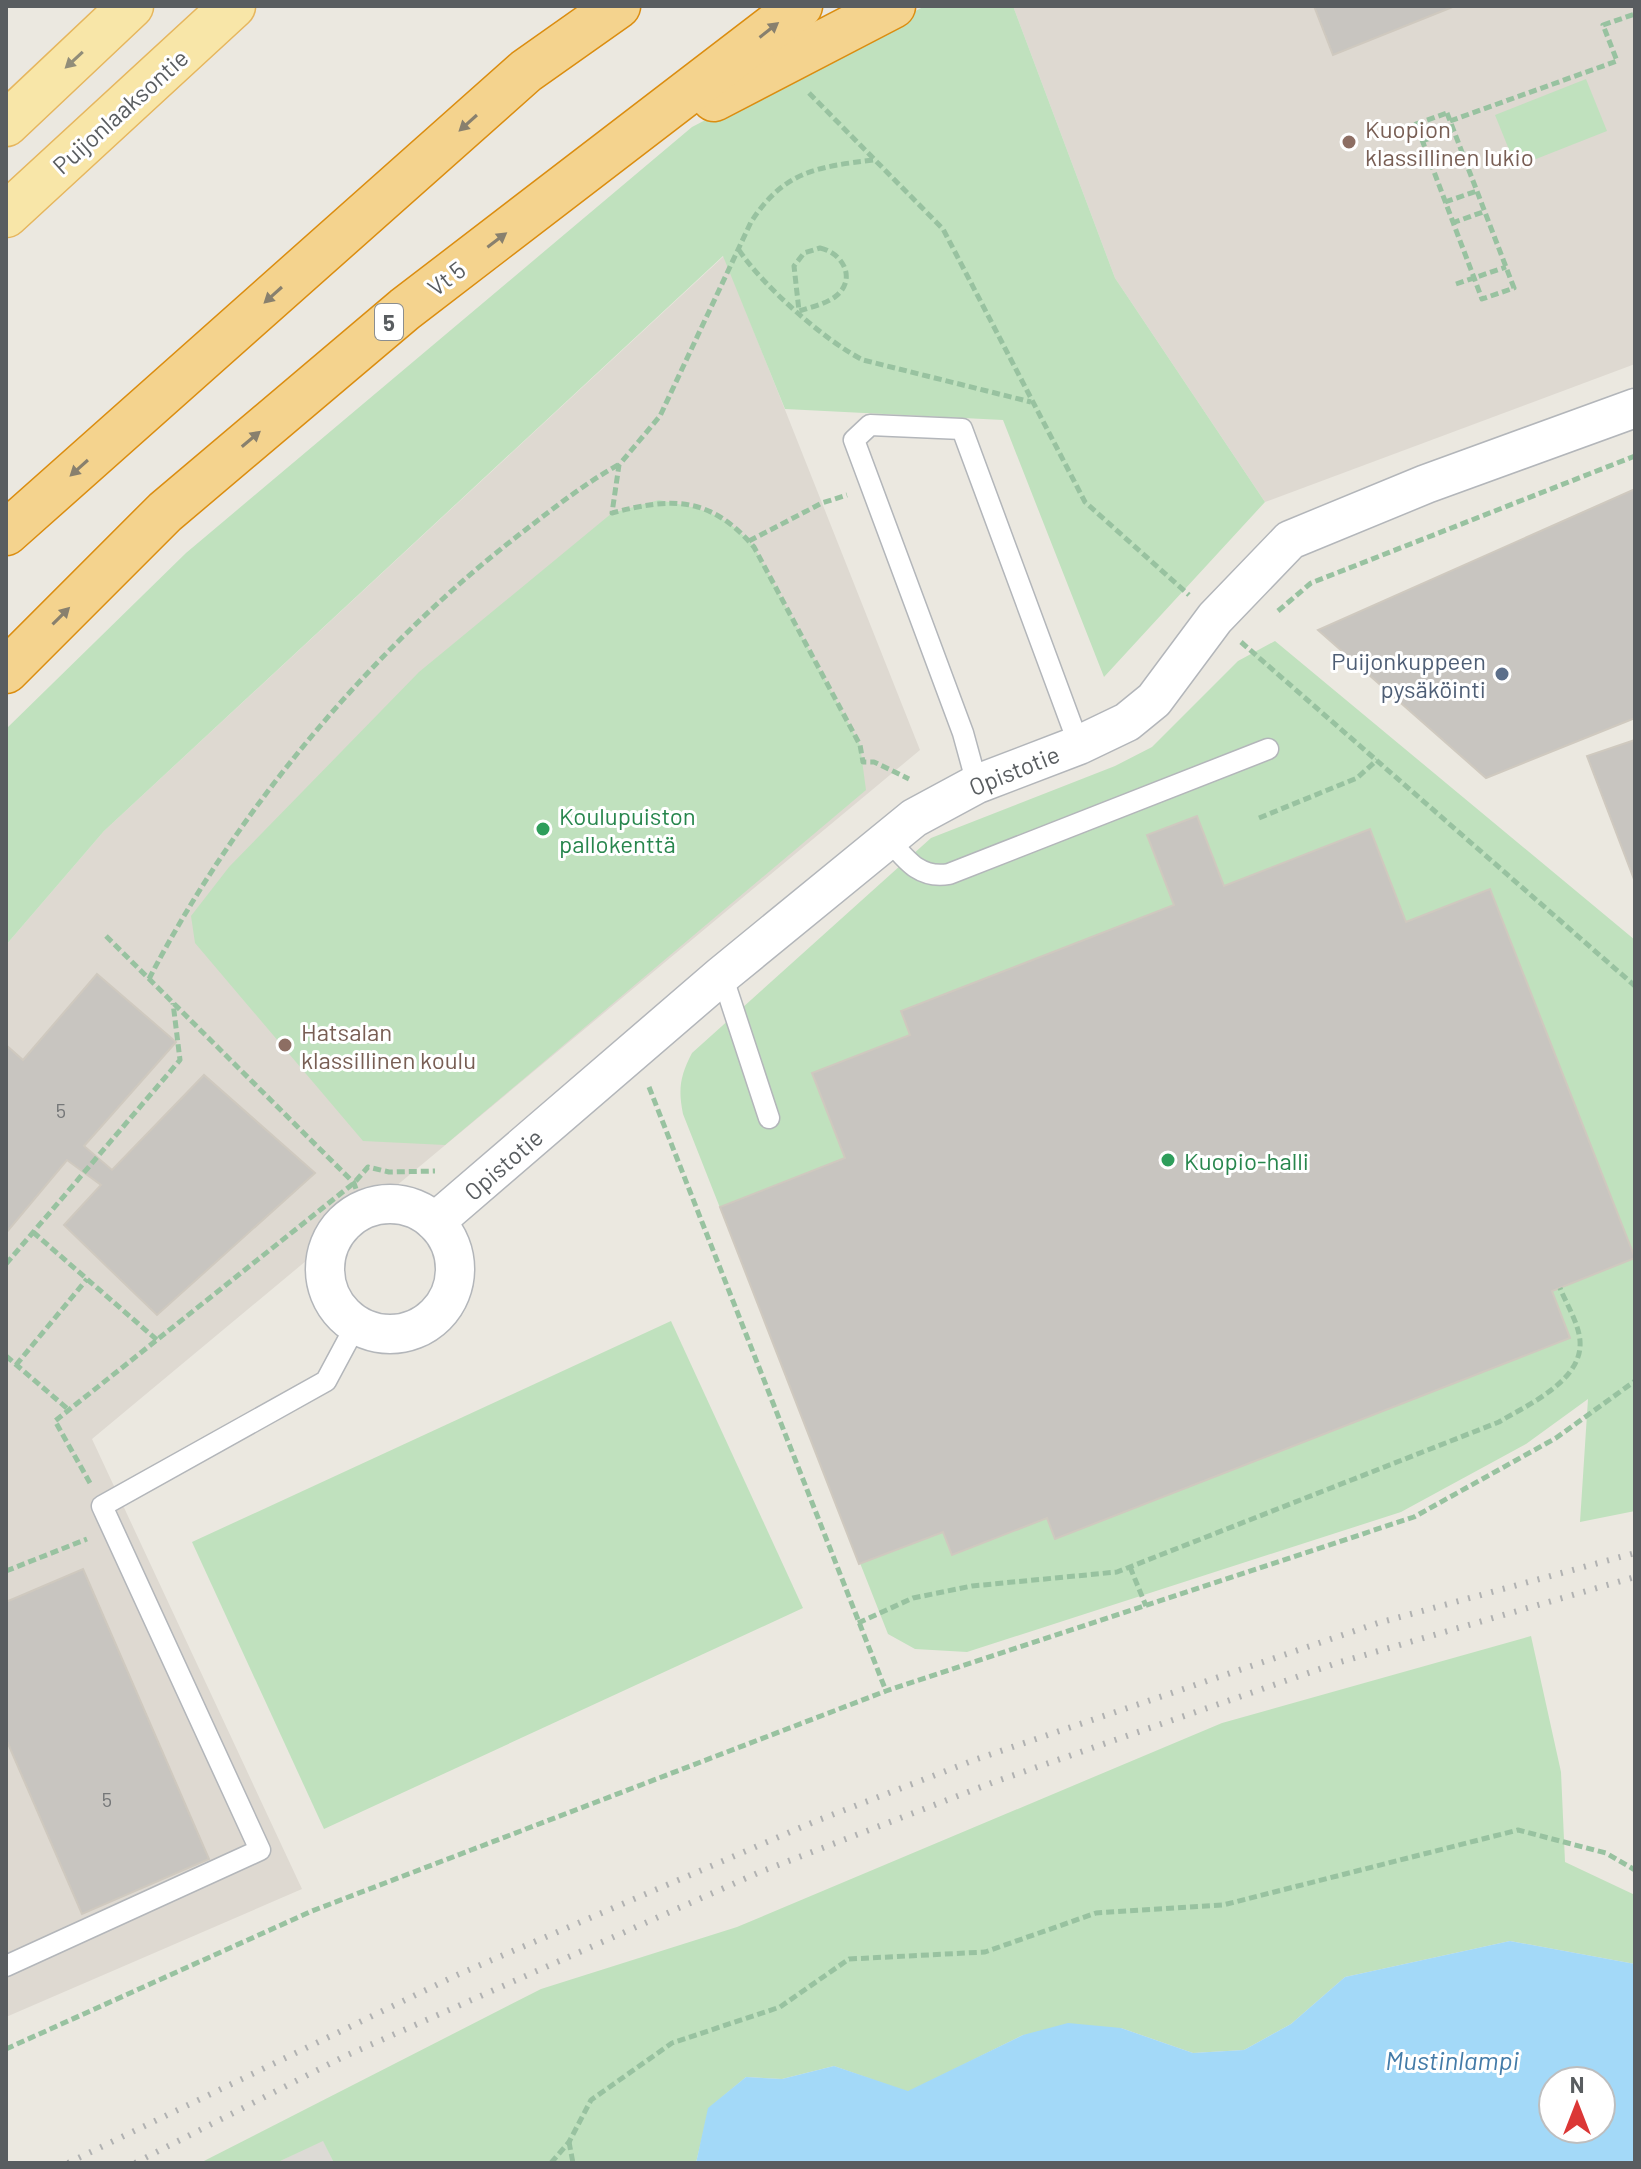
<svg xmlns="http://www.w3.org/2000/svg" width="1641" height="2169" viewBox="0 0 1641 2169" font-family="Barlow,sans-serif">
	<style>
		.industrial { fill: #dcdad5 }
		.education { fill: #ded9d1 }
		.green { fill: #c0e1be }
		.water { fill: #a3d9f8; fill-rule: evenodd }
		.building { fill: #c8c5c0; stroke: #cfc9bf; stroke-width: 2 }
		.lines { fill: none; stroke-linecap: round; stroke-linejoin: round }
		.service-casing { stroke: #b3b6ba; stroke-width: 23 }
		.minor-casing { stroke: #b3b6ba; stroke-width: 41 }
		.primary-casing { stroke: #e6b65e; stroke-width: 47 }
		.motorway-casing { stroke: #db8d10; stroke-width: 47 }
		.path { stroke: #98c2a0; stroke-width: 5; stroke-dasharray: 8 4; stroke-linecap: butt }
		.service { stroke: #fff; stroke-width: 20 }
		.minor { stroke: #fff; stroke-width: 38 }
		.primary { stroke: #f8e6a8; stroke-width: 44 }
		.motorway { stroke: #f4d38e; stroke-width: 44 }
		.rail { stroke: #b1b2b2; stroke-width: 6; stroke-dasharray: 2 10; stroke-linecap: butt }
		.oneway { fill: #88806e }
		.oneway2 { fill: #918d79 }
		.education-dot { fill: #8d6e63; stroke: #fff; stroke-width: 3 }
		.service-dot { fill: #5c6f8a; stroke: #fff; stroke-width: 3 }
		.leisure-dot { fill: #2e9e5b; stroke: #fff; stroke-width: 3 }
		.labels { text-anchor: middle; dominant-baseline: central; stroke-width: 6; stroke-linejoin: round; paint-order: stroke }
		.number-label { font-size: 20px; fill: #757778 }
		.shield { fill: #fff; stroke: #8b8e90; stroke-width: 2 }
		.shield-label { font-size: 22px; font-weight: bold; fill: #595d60 }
		.street-label { font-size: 24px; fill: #595d60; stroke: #fff }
		.education-label { font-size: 24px; fill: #785e54; stroke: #fff; text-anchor: start }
		.service-label { font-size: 24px; fill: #4e5e75; stroke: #fff; text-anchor: end }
		.leisure-label { font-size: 24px; fill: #27864d; stroke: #fff; text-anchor: start }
		.water-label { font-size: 26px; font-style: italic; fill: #437ba8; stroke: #fff }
	</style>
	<rect width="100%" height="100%" fill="#ebe8e0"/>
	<polygon class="industrial" points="323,2140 334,2163 276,2163"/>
	<g class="education">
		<polygon points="1013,6 1635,6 1635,364 1265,502 1115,278"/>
		<polygon points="724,256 920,750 92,1439 302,1889 6,2017 6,945 104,831"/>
	</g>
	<g class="green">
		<polygon points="925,6 1013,6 1115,278 1265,502 1104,677 1003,420 785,409 723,256 104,831 6,945 6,729 186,553 692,127"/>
		<polygon points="1586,79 1607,131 1516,167 1495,115"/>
		<path d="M659,500C702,509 724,512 754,547L860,745L866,790L445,1145L363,1141L195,943L191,916L229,867L419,672L612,513Z"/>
		<path d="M1275,641L1635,940V1511L1580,1522L1588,1399L1526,1444L1401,1512L967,1652L915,1649L888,1634L683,1114C678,1089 680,1076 692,1053L931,838L1115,766L1152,747L1238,661Z"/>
		<polygon points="671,1321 803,1608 324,1829 192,1542"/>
		<polygon points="1531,1636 1561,1772 1565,1862 1635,1895 1635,1964 1510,1941 1345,1977 1291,2024 1244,2050 1193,2053 1121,2028 1023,2035 908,2092 834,2066 782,2079 746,2077 709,2108 696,2163 334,2163 323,2141 276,2163 200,2163 541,1989 737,1927 1222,1723"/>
	</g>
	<path class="water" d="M1510,1941L1635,1964V2163H696L708,2108L746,2077L782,2079L834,2066L908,2091L1023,2035L1068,2023L1121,2028L1193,2053L1244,2050L1291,2024L1345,1977ZM1553,2081H1601V2129H1553Z"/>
	<g class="building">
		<polygon points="1314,6 1455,6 1333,55"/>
		<polygon points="1635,489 1635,718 1486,778 1318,630"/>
		<polygon points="1635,740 1635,882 1587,756"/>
		<polygon points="1197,816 1224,886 1370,829 1406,922 1490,889 1635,1258 1552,1291 1570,1338 1055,1539 1047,1518 952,1555 943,1532 859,1564 720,1207 845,1158 812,1073 910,1035 901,1011 1174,905 1147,835"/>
		<polygon points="97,974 176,1042 84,1146 112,1170 204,1075 315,1173 157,1315 64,1225 101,1185 67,1160 6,1233 6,1045 23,1060"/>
		<polygon points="83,1569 209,1859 82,1914 6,1739 6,1602"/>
	</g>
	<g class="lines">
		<g class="service-casing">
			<g id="service">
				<polyline points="977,784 963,733 854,440 870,425 962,429 1079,745"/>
				<path d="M889,840C907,861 920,879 949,874L1268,749"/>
				<polyline points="722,975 769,1118"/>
				<polyline points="6,1966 260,1850 102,1506 326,1381 356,1325"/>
			</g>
		</g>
		<g class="minor-casing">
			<g id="minor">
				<circle cx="390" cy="1269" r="65"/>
				<polyline points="435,1222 722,975 914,818 977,784 1079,745 1127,722 1154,700 1215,618 1290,540 1426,484 1635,408"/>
			</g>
		</g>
		<g class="primary-casing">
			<g id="primary">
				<polyline points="6,124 131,6"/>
				<polyline points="6,215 233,6"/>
			</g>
		</g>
		<g class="motorway-casing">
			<g id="motorway">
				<polyline points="714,99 893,6"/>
				<polyline points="6,533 526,71 618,6"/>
				<polyline points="6,671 165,512 405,309 800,6"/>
			</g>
		</g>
		<g class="path">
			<polyline points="809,93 943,229 1085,502 1189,595"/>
			<polygon points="1447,113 1514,288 1482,299 1416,124"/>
			<polyline points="1450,121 1617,61 1603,25 1635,14"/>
			<polyline points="1422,141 1453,130"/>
			<path d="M873,160C817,167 784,171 751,222L660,416L619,465L612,513C672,497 710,496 754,547L860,745L863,762H874L909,779"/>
			<polyline points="1445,202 1477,191"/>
			<polyline points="1452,223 1483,212"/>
			<path d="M820,248C843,253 857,279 836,296C826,304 811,307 799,311L794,266L804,253Z"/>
			<path d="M739,250C762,285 825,341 863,360L1031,402"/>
			<polyline points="1456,284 1506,267"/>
			<polyline points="749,541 822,503 847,495"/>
			<polyline points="1278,611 1311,583 1635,456"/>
			<polyline points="1241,642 1635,986"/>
			<polyline points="1259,818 1357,778 1377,760"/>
			<polyline points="106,936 354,1183 363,1210"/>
			<path d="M149,979C235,812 374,645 524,531C554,508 584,484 618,465"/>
			<polyline points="649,1087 886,1691"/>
			<polyline points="33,1232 157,1340"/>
			<polyline points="6,1264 180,1060 173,1003"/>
			<polyline points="6,1356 69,1410"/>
			<polyline points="16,1365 87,1279"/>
			<polyline points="90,1483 55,1421 354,1183 368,1167 389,1172 435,1171"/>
			<polyline points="1130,1567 1146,1606"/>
			<polyline points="6,1571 87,1539"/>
			<path d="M858,1623L913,1598L972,1586L1117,1572L1499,1422C1527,1405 1583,1381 1580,1341C1579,1324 1566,1303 1560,1288"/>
			<polyline points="6,2049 312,1911 886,1691 1414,1517 1556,1438 1635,1381"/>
			<polyline points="569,2142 573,2163"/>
			<polyline points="551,2163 569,2142 591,2100 672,2043 780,2007 849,1959 985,1952 1096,1913 1223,1905 1518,1830 1606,1853 1635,1870"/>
		</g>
		<use href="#service" class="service"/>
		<use href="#minor" class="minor"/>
		<use href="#primary" class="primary"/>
		<use href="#motorway" class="motorway"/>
		<g class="rail">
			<polyline points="68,2163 457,1975 816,1821 977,1759 1378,1623 1635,1553"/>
			<polyline points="135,2163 343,2057 760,1872 994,1782 1337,1663 1635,1577"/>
		</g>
	</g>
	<defs><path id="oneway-solid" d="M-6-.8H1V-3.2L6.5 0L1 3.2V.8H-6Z" transform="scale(2)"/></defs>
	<g class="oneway">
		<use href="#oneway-solid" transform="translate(769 30) rotate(-38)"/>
		<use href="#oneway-solid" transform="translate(468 123) rotate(138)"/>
		<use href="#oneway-solid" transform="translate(497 240) rotate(-37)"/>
		<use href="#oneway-solid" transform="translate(273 295) rotate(138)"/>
		<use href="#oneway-solid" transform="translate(251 439) rotate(-40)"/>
		<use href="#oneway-solid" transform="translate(79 468) rotate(138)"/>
		<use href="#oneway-solid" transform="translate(61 616) rotate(-45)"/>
	</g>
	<use class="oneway2" href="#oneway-solid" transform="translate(74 60) rotate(137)"/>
	<g class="education-dot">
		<circle cx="1349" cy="142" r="8"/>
		<circle cx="285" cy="1045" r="8"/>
	</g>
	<circle class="service-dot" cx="1502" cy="674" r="8"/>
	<g class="leisure-dot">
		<circle cx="543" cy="829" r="8"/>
		<circle cx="1168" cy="1160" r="8"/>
	</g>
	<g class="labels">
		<g class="number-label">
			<text x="61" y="1110">5</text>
			<text x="107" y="1799">5</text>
		</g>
		<rect class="shield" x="375" y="304" width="28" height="36" rx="6"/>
		<g class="shield-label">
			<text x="389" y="322">5</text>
		</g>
		<g class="street-label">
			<text transform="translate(120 111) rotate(-42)">Puijonlaaksontie</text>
			<text transform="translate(446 278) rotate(-37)">Vt 5</text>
			<text transform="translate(1014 770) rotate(-22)">Opistotie</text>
			<text transform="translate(503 1164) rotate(-41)">Opistotie</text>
		</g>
		<g class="education-label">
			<text x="1365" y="128">Kuopion<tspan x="1365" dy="28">klassillinen lukio</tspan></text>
			<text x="301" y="1031">Hatsalan<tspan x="301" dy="28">klassillinen koulu</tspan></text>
		</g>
		<g class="service-label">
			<text x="1486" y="660">Puijonkuppeen<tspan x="1486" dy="28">pysäköinti</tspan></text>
		</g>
		<g class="leisure-label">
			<text x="559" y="815">Koulupuiston<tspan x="559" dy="28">pallokenttä</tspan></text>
			<text x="1184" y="1160">Kuopio-halli</text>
		</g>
		<g class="water-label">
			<text x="1452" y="2059">Mustinlampi</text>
		</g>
	</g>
	<rect width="1641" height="2169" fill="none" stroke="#595d60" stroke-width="16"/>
	<g transform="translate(1577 2105)"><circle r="38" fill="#ffffff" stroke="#bdbebf" stroke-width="2"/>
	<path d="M0-6L14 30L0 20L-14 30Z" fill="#db3736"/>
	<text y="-12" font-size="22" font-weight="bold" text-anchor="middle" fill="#595d60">N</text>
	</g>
</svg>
